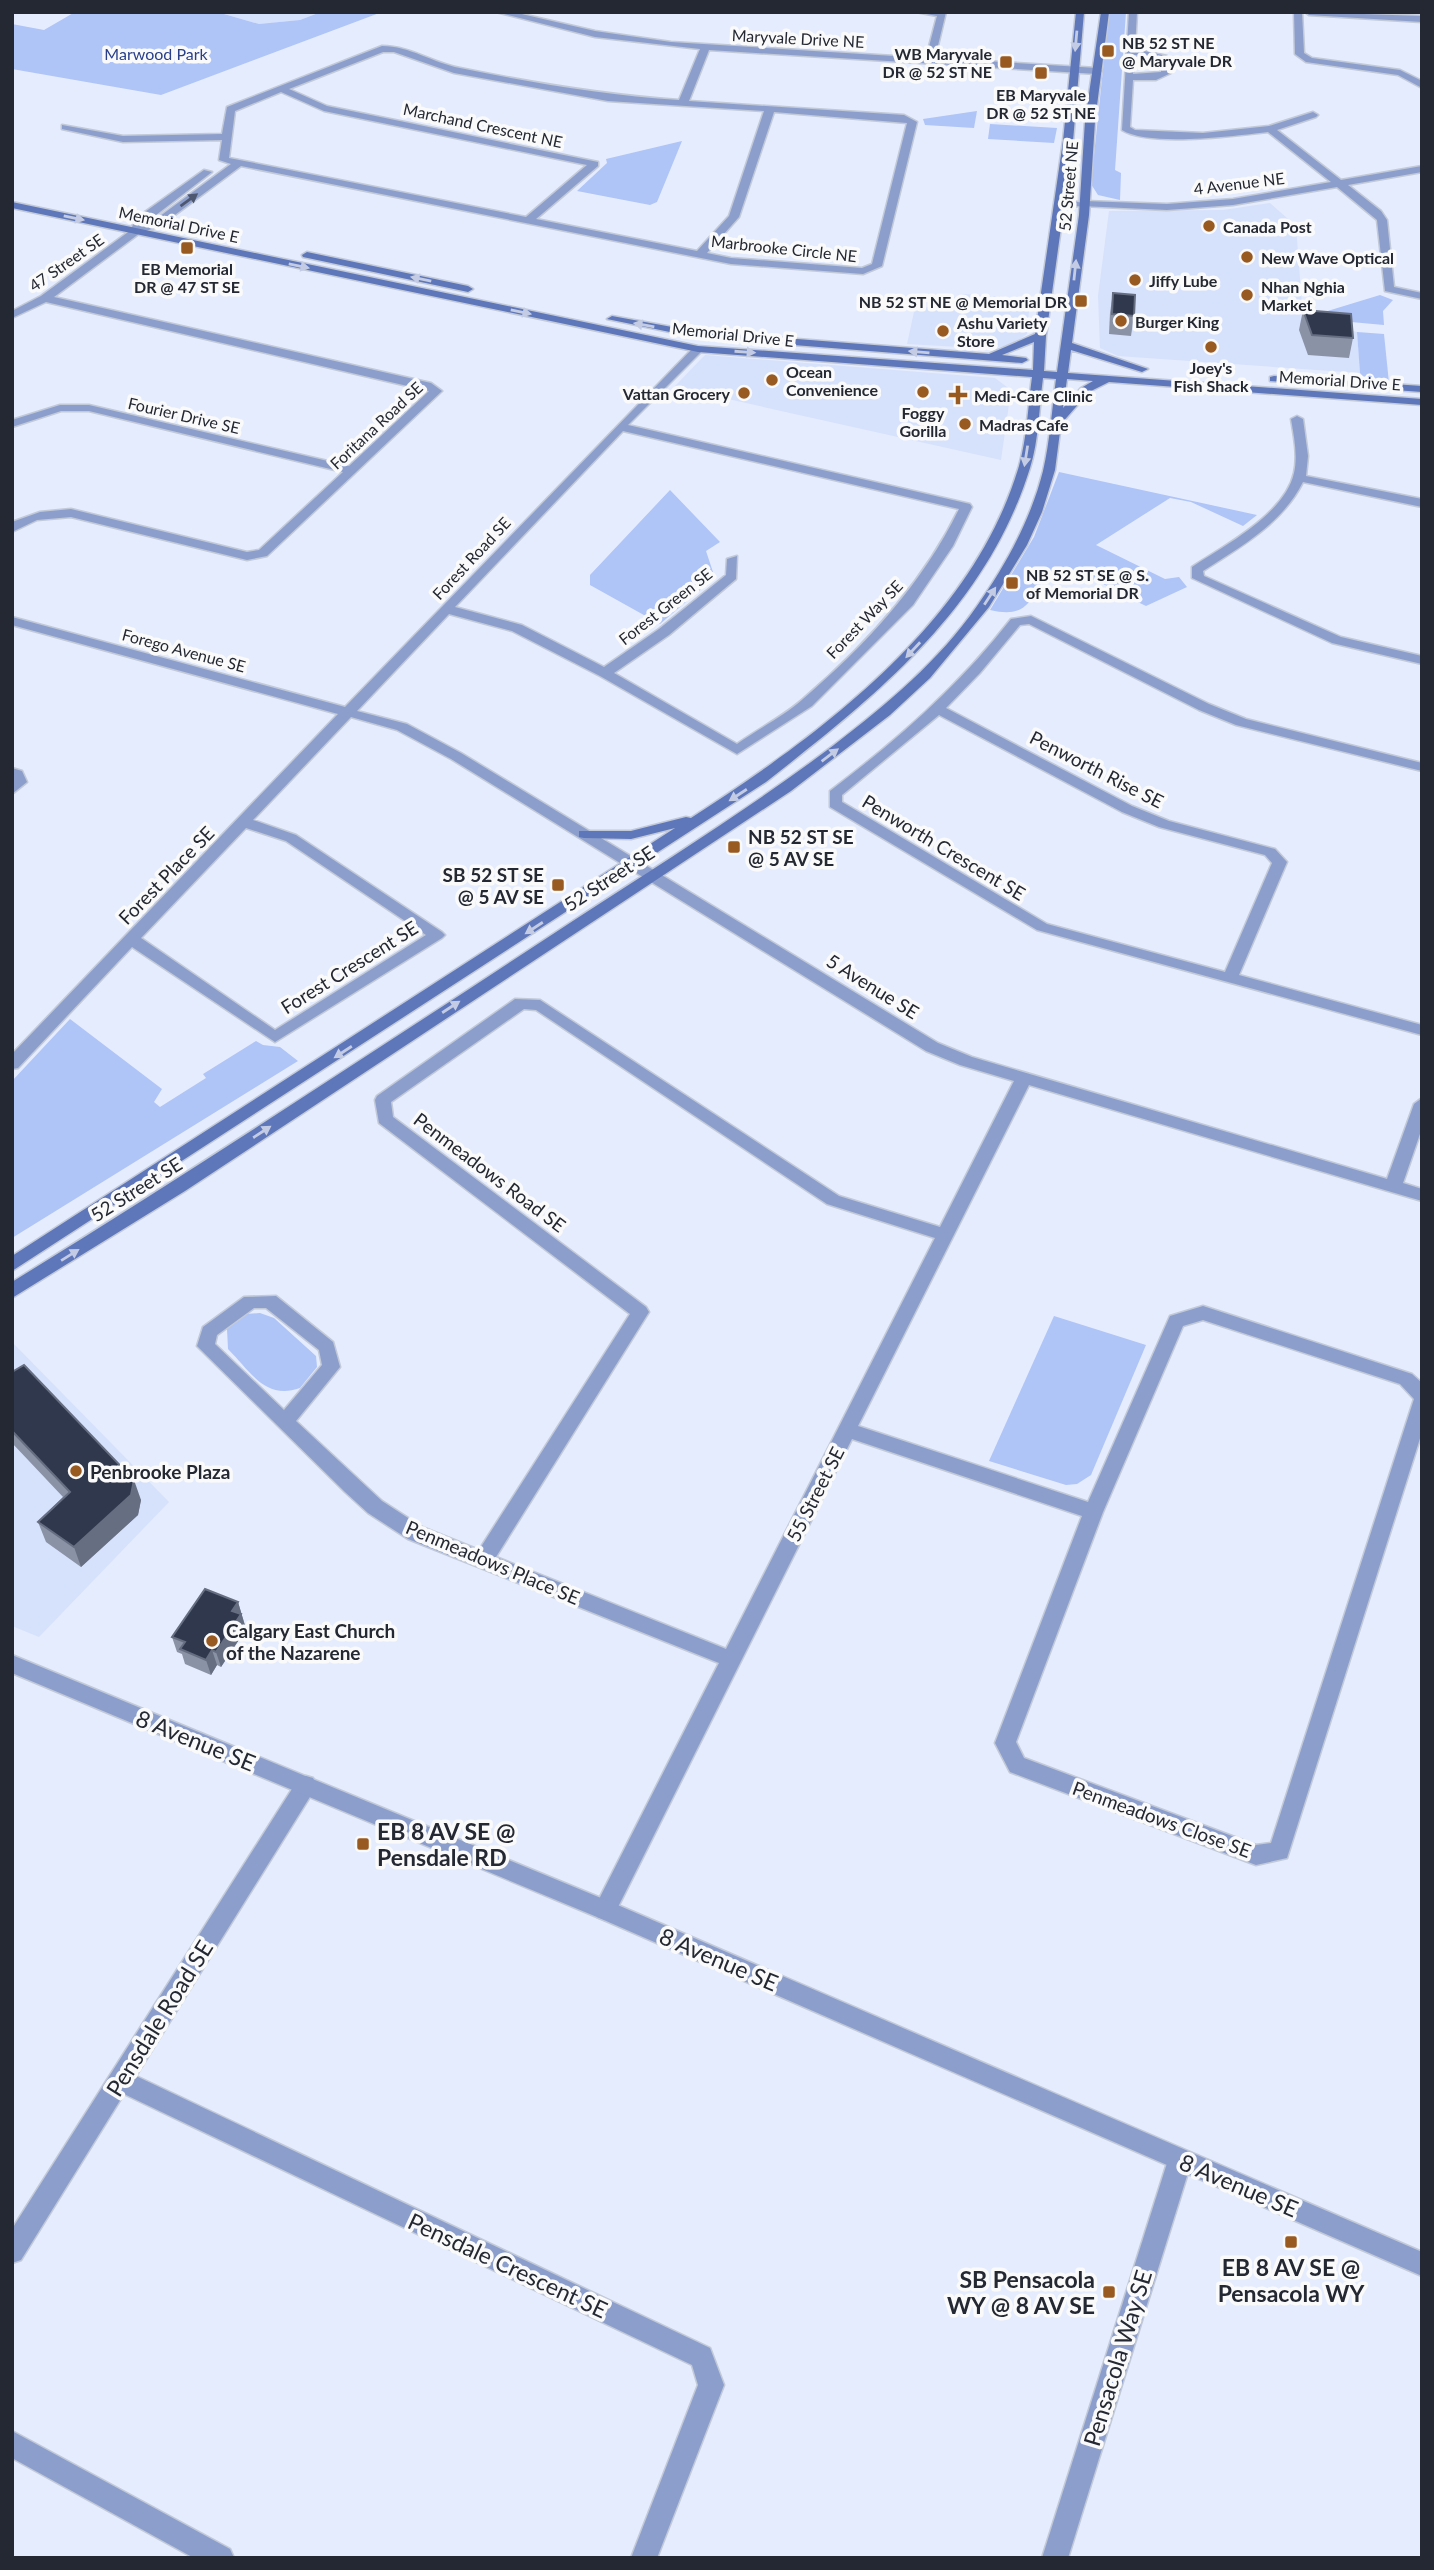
<svg xmlns="http://www.w3.org/2000/svg" width="1434" height="2570" viewBox="0 0 1434 2570" font-family="Lato,sans-serif">
	<style>
		.built { fill: #d6e1fc }
		.green { fill: #afc4f7 }
		.lines { fill: none; stroke-linecap: round; stroke-linejoin: round }
		.minor-casing { stroke: #c2c9d8; stroke-width: 3 }
		.tertiary-casing { stroke: #c2c9d8; stroke-width: 3 }
		.secondary-casing { stroke: #c2c9d8; stroke-width: 3 }
		.minor { fill: #8c9ecc; fill-rule: evenodd }
		.tertiary { fill: #8c9ecc; fill-rule: evenodd }
		.secondary { fill: #5e76ba; fill-rule: evenodd }
		.wall { fill: #8a92a6 }
		.shaded-wall { fill: #666e82 }
		.building { fill: #30384e; stroke: #666e82; stroke-width: 2 }
		.oneway { fill: #c3cce4 }
		.oneway2 { fill: #4e5770 }
		.poi-dot { fill: #995a22; stroke: #fafafa; stroke-width: 2.5 }
		.labels { text-anchor: middle; dominant-baseline: central; stroke-width: 7; stroke-linejoin: round; paint-order: stroke }
		.far-street-label { font-size: 16px; fill: #242832; stroke: #fafafa }
		.far-poi-label { font-size: 16px; font-weight: bold; fill: #242832; stroke: #fafafa; text-anchor: start }
		.far-park-label { font-size: 16px; fill: #293f8b; stroke: #fafafa }
		.street-label { font-size: 19px; fill: #242832; stroke: #fafafa }
		.poi-label { font-size: 19px; font-weight: bold; fill: #242832; stroke: #fafafa; text-anchor: start }
		.near-street-label { font-size: 23px; fill: #242832; stroke: #fafafa }
		.near-poi-label { font-size: 23px; font-weight: bold; fill: #242832; stroke: #fafafa; text-anchor: start }
	</style>
	<rect width="100%" height="100%" fill="#e5ecfd"/>
	<g class="built">
		<polygon points="217,12 321,12 300,20 259,24"/>
		<polygon points="1270,203 1296,226 1303,319 1357,332 1360,373 1118,356 1100,348 1098,296 1109,211 1223,210"/>
		<polygon points="963,294 1030,299 1027,334 1016,342 994,349 907,344 914,312"/>
		<polygon points="705,355 995,378 1011,390 1001,460 674,387"/>
		<polygon points="12,1342 169,1502 39,1637 12,1626"/>
	</g>
	<g class="green">
		<polygon points="75,12 217,12 259,24 300,20 321,12 382,12 161,95 12,69 12,24 44,30"/>
		<polygon points="1109,12 1126,12 1115,170 1121,173 1120,200 1098,195 1091,184"/>
		<polygon points="977,111 974,128 925,125 923,119"/>
		<polygon points="990,124 1057,128 1054,143 988,139"/>
		<polygon points="682,141 657,202 650,205 577,191 607,163 606,159"/>
		<polygon points="1380,295 1393,300 1383,311 1384,325 1351,322 1321,313"/>
		<polygon points="1357,332 1384,334 1389,383 1367,381 1360,373"/>
		<path d="M1059,472L1257,515L1243,526L1191,502L1170,498L1096,545L1165,579L1179,577L1187,587L1146,606C1122,595 1091,573 1065,573C1024,574 1045,623 990,610L1034,537Z"/>
		<polygon points="670,490 720,542 706,551 714,575 713,579 660,624 590,585 590,575"/>
		<polygon points="70,1019 162,1089 154,1102 160,1107 206,1078 203,1074 256,1041 263,1045 280,1047 298,1061 12,1238 12,1081"/>
		<path d="M260,1313L274,1318L316,1356L317,1367L300,1388C265,1400 251,1372 228,1349L227,1329L246,1314Z"/>
		<polygon points="1054,1316 1146,1345 1091,1475 1077,1484 1066,1485 989,1461"/>
	</g>
	<g class="lines">
		<g class="minor-casing">
			<g id="minor">
				<path d="M496,12H513L595,31L671,42L926,58L937,16L916,12H946L935,58L1097,68L1102,71L1097,74L709,50L689,101L904,115L917,122L882,266L863,274L731,264L241,166L160,226L140,233L54,297L431,383L442,391L267,556L247,560L71,517L37,520L12,532V522L40,512L71,509L247,552L259,550L343,472L89,411H61L12,427V420L60,405H89L349,466L429,391L46,302L12,318V311L41,296L131,230L135,219L204,170L212,172L143,225L152,222L231,164L219,160L222,140L123,142L62,129V125L123,136L222,134L227,107L382,46C410,46 433,63 460,68C533,83 605,95 679,100L700,49L595,37ZM383,52H394L454,73L608,101L764,111L729,216L697,251L536,219L598,166V162L327,106L289,89ZM281,92L324,111L587,165L526,217L229,158L235,111ZM774,112L907,123L872,264L862,268L731,258L707,253L739,217Z"/>
				<path d="M1129,12H1137L1135,49L1167,56L1171,73L1156,80H1133L1130,127L1135,130L1203,133L1269,126L1313,112L1318,115L1316,117L1277,130L1341,180L1422,166V172L1348,185L1381,211L1387,220L1394,287L1422,293V299L1385,291L1377,220L1337,187L1233,205L1167,210L1081,206L1080,204L1085,201L1167,204L1233,199L1331,182L1268,132C1234,136 1149,147 1122,130ZM1135,55L1160,60L1161,72L1133,74Z"/>
				<polygon points="1294,12 1302,12 1304,53 1312,58 1400,70 1422,81 1422,88 1398,75 1306,62 1295,54"/>
				<polygon points="1305,12 1422,16 1422,22 1309,15"/>
				<path d="M694,347L704,349L628,425L970,504L972,507L953,546L913,605L812,706L737,754L600,676L512,631L449,614L357,711L407,724L461,753L938,1043L972,1057L1387,1179L1414,1104L1422,1098V1128L1403,1183L1422,1189V1201L1029,1085L858,1426L1088,1502L1170,1316L1203,1306L1412,1374L1422,1383V1432L1287,1858L1256,1865L1010,1772L995,1743L1082,1516L852,1439L613,1917L605,1920L597,1917L594,1910L597,1903L719,1663L408,1539L368,1513L345,1492L197,1346L203,1327L244,1297L276,1296L333,1342L340,1367L296,1421L382,1501L422,1527L479,1550L630,1314L379,1123L375,1100L377,1096L515,999L540,1000L839,1196L940,1227L1014,1081L960,1065L926,1051L451,759L397,730L351,717L253,820L296,835L442,932L445,935L442,938L275,1042L132,947L18,1068L12,1069V1054L338,714L12,625V617L345,707ZM623,431L959,509C923,583 866,645 803,699C784,716 758,729 737,744L614,673L669,635L736,579L737,556L727,559L726,575L659,629L604,667L522,625L455,607ZM246,828L286,841L426,935L275,1030L141,938ZM524,1009L536,1010L827,1204L935,1238L726,1649L496,1557L649,1312L646,1307L393,1117L391,1102ZM254,1308H266L319,1350L322,1365L284,1410L215,1344L217,1335ZM1203,1320L1400,1384L1414,1399L1271,1843L1256,1845L1024,1758L1016,1742L1103,1512L1183,1326Z"/>
				<path d="M1297,416L1303,419L1308,456L1306,476L1422,499V507L1303,482C1282,524 1240,547 1203,571L1204,576L1341,637L1422,656V664L1332,643L1192,578V567C1224,546 1285,514 1294,473C1298,456 1294,437 1291,419Z"/>
				<path d="M1031,616L1209,704L1246,719L1422,763V771L1236,725L1199,710L1029,624L1020,625L980,673L946,708L1132,806L1169,821L1275,849L1287,862L1239,975L1422,1025V1035L1037,930L830,807V791C897,740 959,686 1011,619ZM939,715L1122,812L1159,827L1265,855L1272,863L1225,972L1047,924L842,802V795Z"/>
				<polygon points="12,768 22,771 27,782 12,794"/>
				<polygon points="306,1776 313,1778 316,1785 313,1792 136,2076 710,2348 724,2385 657,2558 631,2558 698,2385 692,2365 124,2094 21,2260 12,2263 12,2229 299,1778"/>
				<polygon points="1180,2148 1188,2152 1192,2160 1068,2558 1042,2558 1168,2160 1172,2152"/>
				<polygon points="12,2431 230,2549 234,2558 194,2558 12,2458"/>
			</g>
		</g>
		<g class="tertiary-casing">
			<g id="tertiary">
				<polygon points="1059,199 1090,204 1085,207 1055,204 1055,200"/>
				<polygon points="12,1655 613,1903 1422,2252 1422,2276 597,1917 12,1673"/>
			</g>
		</g>
		<g class="secondary-casing">
			<g id="secondary">
				<path d="M1076,12H1084L1073,141L1046,336L1044,371L1057,372L1079,215L1085,121L1101,12H1109L1095,121L1089,215L1072,343L1148,369L1142,372L1071,350L1068,373L1422,399V405L1109,382L1089,392L1061,424L1055,470L1042,512L1027,545L989,607L930,678L890,715L791,791L185,1191L12,1298V1282C203,1164 391,1040 579,917C665,861 752,807 834,745C887,704 939,661 977,606C1006,565 1031,519 1043,471C1050,441 1052,409 1056,379L1043,378C1039,407 1039,440 1030,468C986,609 877,695 766,782L12,1271V1256L675,828L631,839L584,838L579,837V831H631L686,817L691,818C821,734 973,623 1019,466C1027,438 1028,406 1032,377L698,352L12,208V202L698,346L1033,370L1034,342L1002,355L1026,358L1028,360L1022,363L694,337L607,319L612,316L694,331L989,354L1035,334L1063,141ZM1067,379L1093,381L1081,388L1063,408Z"/>
				<polygon points="307,252 468,286 473,289 468,292 303,257 302,255"/>
				<polygon points="1274,376 1422,386 1422,392 1270,381 1270,377"/>
			</g>
		</g>
		<use href="#minor" class="minor"/>
		<use href="#tertiary" class="tertiary"/>
		<use href="#secondary" class="secondary"/>
	</g>
	<g class="wall">
		<polygon points="1113,293 1134,316 1131,336 1109,334 1110,313"/>
		<polygon points="1303,310 1353,338 1349,358 1308,355 1299,330"/>
		<polygon points="12,1372 141,1500 138,1515 81,1567 46,1542 38,1522 63,1497 12,1443"/>
		<polygon points="238,1602 246,1629 221,1667 217,1665 211,1675 185,1664 182,1654 177,1652 172,1637"/>
	</g>
	<g class="shaded-wall">
		<polygon points="134,1480 141,1500 138,1515 81,1567 74,1547"/>
		<polygon points="238,1602 246,1629 221,1667 216,1652 232,1611"/>
		<polygon points="212,1650 217,1665 211,1675 206,1660"/>
	</g>
	<g class="building">
		<polygon points="1113,293 1135,295 1134,316 1112,314"/>
		<polygon points="1303,310 1351,314 1353,338 1312,335"/>
		<polygon points="24,1365 134,1480 131,1495 74,1547 38,1522 70,1492 12,1431 12,1372"/>
		<polygon points="205,1589 238,1602 232,1611 241,1614 216,1652 212,1650 206,1660 180,1649 185,1642 172,1637"/>
	</g>
	<defs><path id="oneway-solid" d="M-6-.8H1V-3.2L6.5 0L1 3.2V.8H-6Z" transform="scale(1.75)"/></defs>
	<g class="oneway">
		<use href="#oneway-solid" transform="translate(1076 41) rotate(95)"/>
		<use href="#oneway-solid" transform="translate(74 218) rotate(12)"/>
		<use href="#oneway-solid" transform="translate(299 266) rotate(12)"/>
		<use href="#oneway-solid" transform="translate(1075 270) rotate(-84)"/>
		<use href="#oneway-solid" transform="translate(421 279) rotate(-168)"/>
		<use href="#oneway-solid" transform="translate(521 312) rotate(12)"/>
		<use href="#oneway-solid" transform="translate(644 325) rotate(-170)"/>
		<use href="#oneway-solid" transform="translate(745 352) rotate(4)"/>
		<use href="#oneway-solid" transform="translate(919 352) rotate(-175)"/>
		<use href="#oneway-solid" transform="translate(1026 456) rotate(99)"/>
		<use href="#oneway-solid" transform="translate(990 596) rotate(-57)"/>
		<use href="#oneway-solid" transform="translate(913 650) rotate(133)"/>
		<use href="#oneway-solid" transform="translate(830 755) rotate(-37)"/>
		<use href="#oneway-solid" transform="translate(738 795) rotate(147)"/>
		<use href="#oneway-solid" transform="translate(534 928) rotate(147)"/>
		<use href="#oneway-solid" transform="translate(451 1007) rotate(-33)"/>
		<use href="#oneway-solid" transform="translate(343 1052) rotate(147)"/>
		<use href="#oneway-solid" transform="translate(262 1132) rotate(-33)"/>
		<use href="#oneway-solid" transform="translate(70 1255) rotate(-32)"/>
	</g>
	<use class="oneway2" href="#oneway-solid" transform="translate(189 200) rotate(-36)"/>
	<g class="poi-dot">
		<rect x="1101" y="44" width="14" height="14" rx="3.5"/>
		<rect x="999" y="55" width="14" height="14" rx="3.5"/>
		<rect x="1034" y="66" width="14" height="14" rx="3.5"/>
		<circle cx="1209" cy="226" r="7"/>
		<rect x="180" y="241" width="14" height="14" rx="3.5"/>
		<circle cx="1247" cy="257" r="7"/>
		<circle cx="1135" cy="280" r="7"/>
		<circle cx="1247" cy="295" r="7"/>
		<rect x="1074" y="294" width="14" height="14" rx="3.5"/>
		<circle cx="1121" cy="321" r="7"/>
		<circle cx="943" cy="331" r="7"/>
		<circle cx="1211" cy="347" r="7"/>
		<circle cx="772" cy="380" r="7"/>
		<circle cx="923" cy="392" r="7"/>
		<circle cx="744" cy="393" r="7"/>
		<path d="M954.5 384.5h7v7h7v7h-7v7h-7v-7h-7v-7h7z"/>
		<circle cx="965" cy="424" r="7"/>
		<rect x="1005" y="576" width="14" height="14" rx="3.5"/>
		<rect x="727" y="840" width="14" height="14" rx="3.5"/>
		<rect x="551" y="878" width="14" height="14" rx="3.5"/>
		<circle cx="76" cy="1471" r="7"/>
		<circle cx="212" cy="1641" r="7"/>
		<rect x="356" y="1837" width="14" height="14" rx="3.5"/>
		<rect x="1284" y="2235" width="14" height="14" rx="3.5"/>
		<rect x="1102" y="2285" width="14" height="14" rx="3.5"/>
	</g>
	<g class="labels">
		<g class="far-street-label">
			<text transform="translate(798 38) rotate(3)">Maryvale Drive NE</text>
			<text transform="translate(483 125) rotate(12)">Marchand Crescent NE</text>
			<text transform="translate(1239 183) rotate(-7)">4 Avenue NE</text>
			<text transform="translate(1068 186) rotate(-85)">52 Street NE</text>
			<text transform="translate(179 224) rotate(12)">Memorial Drive E</text>
			<text transform="translate(784 248) rotate(6)">Marbrooke Circle NE</text>
			<text transform="translate(66 262) rotate(-35)">47 Street SE</text>
			<text transform="translate(733 334) rotate(6)">Memorial Drive E</text>
			<text transform="translate(1340 380) rotate(4)">Memorial Drive E</text>
			<text transform="translate(184 415) rotate(13)">Fourier Drive SE</text>
			<text transform="translate(376 425) rotate(-43)">Foritana Road SE</text>
			<text transform="translate(471 558) rotate(-47)">Forest Road SE</text>
			<text transform="translate(665 606) rotate(-38)">Forest Green SE</text>
			<text transform="translate(864 619) rotate(-46)">Forest Way SE</text>
			<text transform="translate(184 650) rotate(15)">Forego Avenue SE</text>
		</g>
		<g class="far-poi-label">
			<text x="1122" y="42">NB 52 ST NE<tspan x="1122" dy="18">@ Maryvale DR</tspan></text>
			<text x="992" y="53" text-anchor="end">WB Maryvale<tspan x="992" dy="18">DR @ 52 ST NE</tspan></text>
			<text x="1041" y="94" text-anchor="middle">EB Maryvale<tspan x="1041" dy="18">DR @ 52 ST NE</tspan></text>
			<text x="1223" y="226">Canada Post</text>
			<text x="1261" y="257">New Wave Optical</text>
			<text x="187" y="268" text-anchor="middle">EB Memorial<tspan x="187" dy="18">DR @ 47 ST SE</tspan></text>
			<text x="1149" y="280">Jiffy Lube</text>
			<text x="1261" y="286">Nhan Nghia<tspan x="1261" dy="18">Market</tspan></text>
			<text x="1067" y="301" text-anchor="end">NB 52 ST NE @ Memorial DR</text>
			<text x="1135" y="321">Burger King</text>
			<text x="957" y="322">Ashu Variety<tspan x="957" dy="18">Store</tspan></text>
			<text x="1211" y="367" text-anchor="middle">Joey's<tspan x="1211" dy="18">Fish Shack</tspan></text>
			<text x="786" y="371">Ocean<tspan x="786" dy="18">Convenience</tspan></text>
			<text x="730" y="393" text-anchor="end">Vattan Grocery</text>
			<text x="974" y="395">Medi-Care Clinic</text>
			<text x="923" y="412" text-anchor="middle">Foggy<tspan x="923" dy="18">Gorilla</tspan></text>
			<text x="979" y="424">Madras Cafe</text>
			<text x="1026" y="574">NB 52 ST SE @ S.<tspan x="1026" dy="18">of Memorial DR</tspan></text>
		</g>
		<g class="far-park-label">
			<text x="156" y="53">Marwood Park</text>
		</g>
		<g class="street-label">
			<text transform="translate(1097 769) rotate(27)">Penworth Rise SE</text>
			<text transform="translate(944 847) rotate(31)">Penworth Crescent SE</text>
			<text transform="translate(166 875) rotate(-46)">Forest Place SE</text>
			<text transform="translate(609 878) rotate(-33)">52 Street SE</text>
			<text transform="translate(349 967) rotate(-32)">Forest Crescent SE</text>
			<text transform="translate(873 986) rotate(32)">5 Avenue SE</text>
			<text transform="translate(490 1172) rotate(37)">Penmeadows Road SE</text>
			<text transform="translate(136 1189) rotate(-32)">52 Street SE</text>
			<text transform="translate(815 1494) rotate(-63)">55 Street SE</text>
			<text transform="translate(493 1562) rotate(23)">Penmeadows Place SE</text>
			<text transform="translate(1162 1819) rotate(20)">Penmeadows Close SE</text>
		</g>
		<g class="poi-label">
			<text x="748" y="836">NB 52 ST SE<tspan x="748" dy="22">@ 5 AV SE</tspan></text>
			<text x="544" y="874" text-anchor="end">SB 52 ST SE<tspan x="544" dy="22">@ 5 AV SE</tspan></text>
			<text x="90" y="1471">Penbrooke Plaza</text>
			<text x="226" y="1630">Calgary East Church<tspan x="226" dy="22">of the Nazarene</tspan></text>
		</g>
		<g class="near-street-label">
			<text transform="translate(196 1740) rotate(22)">8 Avenue SE</text>
			<text transform="translate(719 1959) rotate(23)">8 Avenue SE</text>
			<text transform="translate(159 2018) rotate(-58)">Pensdale Road SE</text>
			<text transform="translate(1239 2185) rotate(23)">8 Avenue SE</text>
			<text transform="translate(508 2265) rotate(25)">Pensdale Crescent SE</text>
			<text transform="translate(1117 2358) rotate(-73)">Pensacola Way SE</text>
		</g>
		<g class="near-poi-label">
			<text x="377" y="1831">EB 8 AV SE @<tspan x="377" dy="26">Pensdale RD</tspan></text>
			<text x="1291" y="2267" text-anchor="middle">EB 8 AV SE @<tspan x="1291" dy="26">Pensacola WY</tspan></text>
			<text x="1095" y="2279" text-anchor="end">SB Pensacola<tspan x="1095" dy="26">WY @ 8 AV SE</tspan></text>
		</g>
	</g>
	<rect width="1434" height="2570" fill="none" stroke="#242832" stroke-width="28"/>
</svg>
